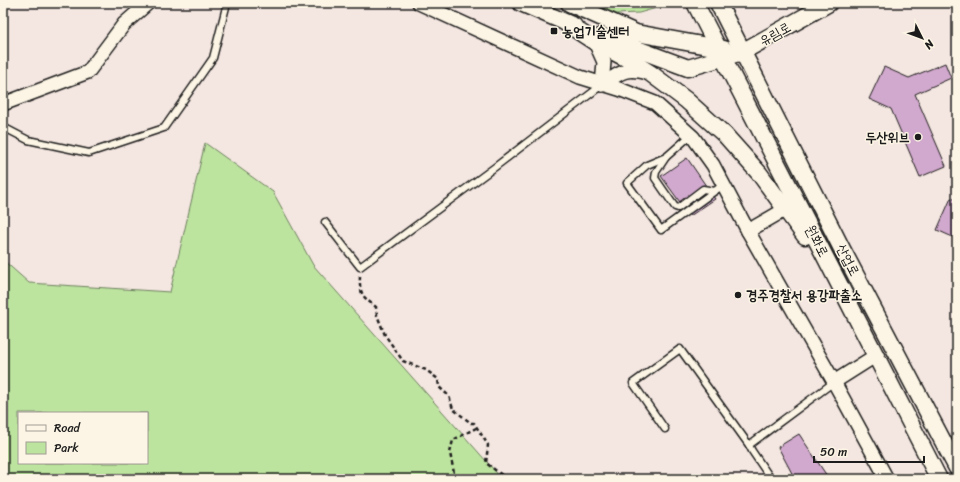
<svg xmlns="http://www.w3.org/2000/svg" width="960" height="482" viewBox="0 0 960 482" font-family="Sriracha,'Poor Story',sans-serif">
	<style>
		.green { fill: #bde49f; stroke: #6c805e; fill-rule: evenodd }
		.building { fill: #d2a9ce; stroke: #1c1c1c }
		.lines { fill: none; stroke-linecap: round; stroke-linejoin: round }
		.service-casing { stroke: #1c1c1c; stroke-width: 9 }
		.minor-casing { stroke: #1c1c1c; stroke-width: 16 }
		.tertiary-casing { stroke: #1c1c1c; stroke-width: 19 }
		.path { stroke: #1c1c1c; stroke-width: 2.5; stroke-dasharray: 4 3; stroke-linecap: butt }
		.service { stroke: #fcf5e5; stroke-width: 6 }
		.minor { stroke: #fcf5e5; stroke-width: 13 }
		.tertiary { stroke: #fcf5e5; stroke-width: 16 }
		.poi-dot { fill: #1c1c1c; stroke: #fcf5e5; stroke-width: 1.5 }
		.labels { text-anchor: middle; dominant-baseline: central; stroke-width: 3; stroke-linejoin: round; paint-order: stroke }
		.poi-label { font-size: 14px; font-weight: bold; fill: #1c1c1c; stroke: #fcf5e5; text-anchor: start }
		.street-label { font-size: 14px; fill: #1c1c1c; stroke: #fcf5e5 }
	</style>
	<rect width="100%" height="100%" fill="#f4e6e0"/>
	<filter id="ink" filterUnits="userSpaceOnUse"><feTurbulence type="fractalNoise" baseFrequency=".025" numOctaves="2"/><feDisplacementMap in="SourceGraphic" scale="8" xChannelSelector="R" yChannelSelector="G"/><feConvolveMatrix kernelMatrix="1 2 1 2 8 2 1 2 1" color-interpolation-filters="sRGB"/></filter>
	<g filter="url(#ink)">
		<g class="green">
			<polygon points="591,3 668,3 667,5 639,13 617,14"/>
			<path d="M205,143L273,192L313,265L502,479H3V260L29,283L170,292ZM19,413H147V463H19Z"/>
		</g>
		<g class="building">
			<polygon points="945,63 951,78 915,94 946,166 920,177 891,109 869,99 884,67 909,78"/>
			<polygon points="687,158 715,199 690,216 661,176"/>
			<polygon points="951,198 957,200 957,239 937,230"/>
			<polygon points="799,434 829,479 795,479 778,447"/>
		</g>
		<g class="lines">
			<g class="service-casing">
				<g id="service">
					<polyline points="3,127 28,140 89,153 164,128 213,58 227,3"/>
					<polyline points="691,135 666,157 647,165 627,183 661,230 723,185"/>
					<polyline points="666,157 656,172 655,178 675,207 678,208 703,189 715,191"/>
					<polyline points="325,222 360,267 495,167 602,85"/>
					<polyline points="665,429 633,383 680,349 749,445"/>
					<polyline points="771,479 752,451 749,445 834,382"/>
				</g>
			</g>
			<g class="minor-casing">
				<g id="minor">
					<polyline points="419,3 580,77 619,89 655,103 693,137 713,165 748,231 834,382 887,479"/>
					<polyline points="595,42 604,62 602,85"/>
					<path d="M602,85C621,72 625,67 648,73"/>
					<polyline points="3,104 88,72 124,24 148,3"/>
					<polyline points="748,231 786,209"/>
					<polyline points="834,382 875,356"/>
				</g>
			</g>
			<g class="tertiary-casing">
				<g id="tertiary">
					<polyline points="521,3 574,26"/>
					<polyline points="569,3 636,33 724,49"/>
					<polyline points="695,3 939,479"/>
					<polyline points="718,3 842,249 957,468"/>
					<polyline points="566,23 595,42 631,61 650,73 686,100 725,135 759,173 805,236"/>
					<polyline points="602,36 688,68 742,52 829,3"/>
				</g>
			</g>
			<g class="path">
				<path d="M360,276C359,294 363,297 376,307L377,315L385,335L403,361L426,370L438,379L439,387L449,396L453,409L471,423H474L488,445L486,463L507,479"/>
				<polyline points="451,479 454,473 450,453 453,440 476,428"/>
			</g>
			<use href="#service" class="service"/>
			<use href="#minor" class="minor"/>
			<use href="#tertiary" class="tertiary"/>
		</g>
	</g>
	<g class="poi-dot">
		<rect x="550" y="27" width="8" height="8" rx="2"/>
		<circle cx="918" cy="137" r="4"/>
		<circle cx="738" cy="295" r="4"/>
	</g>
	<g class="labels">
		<g class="poi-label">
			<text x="562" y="31">농업기술센터</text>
			<text x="910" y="137" text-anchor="end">두산위브</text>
			<text x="746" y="295">경주경찰서 용강파출소</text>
		</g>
		<g class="street-label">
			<text transform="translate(775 34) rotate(-29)">유림로</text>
			<text transform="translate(817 241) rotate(63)">원화로</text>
			<text transform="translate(848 260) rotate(63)">산업로</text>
		</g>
	</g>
	<rect width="960" height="482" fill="none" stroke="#fcf5e5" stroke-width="16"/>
	<rect x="8" y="8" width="944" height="466" fill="none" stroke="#1c1c1c" stroke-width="1.5" filter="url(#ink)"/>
	<rect x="18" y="412" width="130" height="52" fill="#fcf5e5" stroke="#a29e95"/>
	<rect x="26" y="425" width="20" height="6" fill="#fcf5e5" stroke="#a29e95"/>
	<text x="54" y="432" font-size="12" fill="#1c1c1c">Road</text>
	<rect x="26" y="442" width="20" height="12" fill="#bde49f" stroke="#a29e95"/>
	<text x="54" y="452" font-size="12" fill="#1c1c1c">Park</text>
	<g transform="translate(922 38) rotate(132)" stroke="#fcf5e5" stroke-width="3" paint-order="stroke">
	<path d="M0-3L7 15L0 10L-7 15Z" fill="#1c1c1c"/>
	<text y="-6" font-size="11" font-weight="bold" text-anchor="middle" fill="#1c1c1c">N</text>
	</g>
	<path d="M814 456v6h110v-6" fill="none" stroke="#1c1c1c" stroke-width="2"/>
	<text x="820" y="456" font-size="12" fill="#1c1c1c" stroke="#fcf5e5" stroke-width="3" paint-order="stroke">50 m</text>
</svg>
